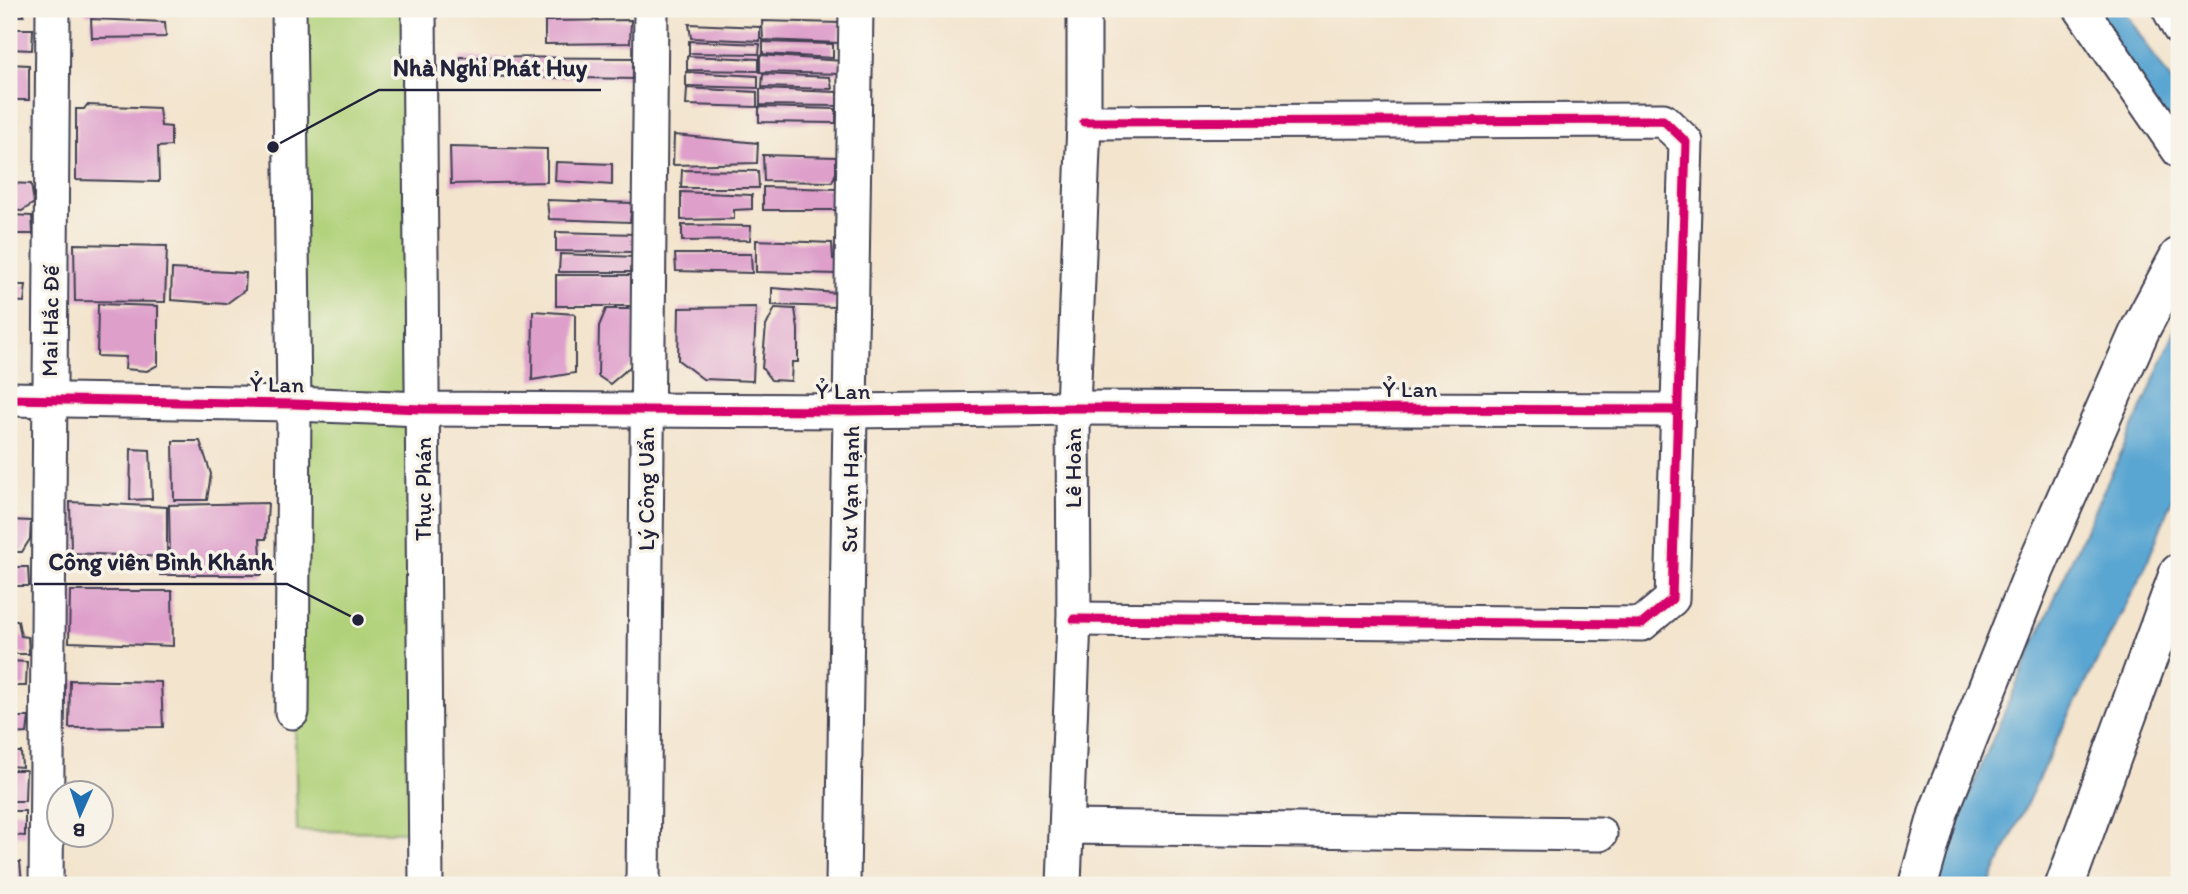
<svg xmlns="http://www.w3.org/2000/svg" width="2188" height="894" viewBox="0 0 2188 894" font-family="Itim,sans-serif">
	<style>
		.green { fill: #b0d179; stroke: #697a5a; stroke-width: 2 }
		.water { fill: #5aa6d2; stroke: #3e6486; stroke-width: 2 }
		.building { fill: #de9fcb }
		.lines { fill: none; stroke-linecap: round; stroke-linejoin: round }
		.minor-casing { stroke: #413f51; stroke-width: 37 }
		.tertiary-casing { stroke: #413f51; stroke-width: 42 }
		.minor { stroke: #fff; stroke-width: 33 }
		.tertiary { stroke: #fff; stroke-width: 38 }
		.cycleway-casing { stroke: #f7f3e8; stroke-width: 13 }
		.cycleway { stroke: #d6006c; stroke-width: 9 }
		.labels { text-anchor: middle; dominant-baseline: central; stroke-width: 7; stroke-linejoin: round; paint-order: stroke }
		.street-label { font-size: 23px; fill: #22223b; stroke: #f7f3e8 }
		.leader { fill: none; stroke: #22223b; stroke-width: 2.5 }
		.callout-dot { fill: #22223b; stroke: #f7f3e8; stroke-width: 2.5 }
		.callout-label { font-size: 24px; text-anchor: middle; font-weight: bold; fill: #22223b; stroke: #f7f3e8; stroke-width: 7; stroke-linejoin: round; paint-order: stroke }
	</style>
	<rect width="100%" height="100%" fill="#f7f3e8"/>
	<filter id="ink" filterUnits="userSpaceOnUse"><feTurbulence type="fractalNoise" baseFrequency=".0143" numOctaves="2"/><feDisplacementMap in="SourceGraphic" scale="14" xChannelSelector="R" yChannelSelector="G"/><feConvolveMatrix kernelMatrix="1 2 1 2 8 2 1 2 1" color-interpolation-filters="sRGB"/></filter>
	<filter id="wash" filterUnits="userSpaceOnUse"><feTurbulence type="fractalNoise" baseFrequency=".00686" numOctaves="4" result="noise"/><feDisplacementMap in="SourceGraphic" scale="28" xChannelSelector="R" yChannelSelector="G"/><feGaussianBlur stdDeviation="1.57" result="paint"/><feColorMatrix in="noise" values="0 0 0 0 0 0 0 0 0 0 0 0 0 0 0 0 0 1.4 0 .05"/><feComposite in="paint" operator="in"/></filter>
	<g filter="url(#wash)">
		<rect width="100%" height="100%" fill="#f3e4cd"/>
		<polygon class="green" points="281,9 419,9 422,832 297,831"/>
		<g class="water">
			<polygon points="2090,9 2123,9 2179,93 2179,140"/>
			<path d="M2179,319V481L2145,568L2057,739L1989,885H1932C1981,763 2034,643 2088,524C2119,456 2153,389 2179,319Z"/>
		</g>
		<g id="blocks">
			<g class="building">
				<polygon points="9,9 23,9 24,16 9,16"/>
				<polygon points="84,9 175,9 176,14 87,15"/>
				<polygon points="91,19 165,22 166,37 92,38"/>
				<polygon points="631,20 630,43 545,44 545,21"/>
				<polygon points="762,21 840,23 839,43 763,40"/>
				<polygon points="689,24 760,27 760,41 691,38"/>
				<polygon points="9,29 33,29 32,50 9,49"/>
				<polygon points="689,41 760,44 759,54 689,53"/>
				<polygon points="763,42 833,44 833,58 763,54"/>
				<polygon points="760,55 842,61 842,74 760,72"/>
				<polygon points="687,56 759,59 759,71 687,70"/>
				<polygon points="460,57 637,58 636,79 459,76"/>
				<polygon points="9,64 29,65 29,100 9,100"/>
				<polygon points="686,72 758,76 758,88 686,86"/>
				<polygon points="763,74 830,77 832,89 762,87"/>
				<polygon points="687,88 757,92 757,107 686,105"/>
				<polygon points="760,89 837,92 837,106 760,105"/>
				<polygon points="87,105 159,108 161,126 171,127 171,146 158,147 159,182 76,180 76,109 84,109"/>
				<polygon points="759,107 836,109 836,123 759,122"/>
				<rect x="9" y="118" width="9" height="15"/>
				<polygon points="674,135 758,143 757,163 673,165"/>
				<polygon points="450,147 547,149 547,182 451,184"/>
				<polygon points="763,155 836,157 836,173 832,182 764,181"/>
				<polygon points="556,162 612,164 612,185 555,181"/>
				<polygon points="682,170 758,171 759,188 681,188"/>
				<polygon points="9,183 31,184 34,203 22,211 9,210"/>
				<polygon points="763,187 837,189 836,210 763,210"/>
				<polygon points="681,192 752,195 752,209 734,210 734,219 681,220"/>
				<polygon points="547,200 632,203 630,222 549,219"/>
				<polygon points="9,215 32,216 33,234 9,234"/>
				<polygon points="682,225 751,226 750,240 682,241"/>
				<polygon points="556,232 636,234 634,252 556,251"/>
				<polygon points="756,240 832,243 833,259 840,259 838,274 756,272"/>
				<polygon points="74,244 167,246 165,302 75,301"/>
				<polygon points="560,254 636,257 637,272 559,272"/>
				<polygon points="675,254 751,254 752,273 676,271"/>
				<polygon points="172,269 246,273 245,290 226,304 171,300"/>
				<rect x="556" y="275" width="82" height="31"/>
				<polygon points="9,285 26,285 24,302 9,301"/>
				<polygon points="772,288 836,293 836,307 772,305"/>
				<polygon points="98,304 158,306 158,365 147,371 125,369 126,357 97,356"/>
				<polygon points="756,307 753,381 703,379 678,360 679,308"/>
				<polygon points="775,308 795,309 798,329 798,362 792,362 791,381 771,380 762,368 766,326"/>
				<polygon points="606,309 636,309 638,360 610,384 598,376 599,326"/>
				<polygon points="533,311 575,314 575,373 532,380"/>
				<polygon points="173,441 200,441 211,474 207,500 174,500"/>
				<polygon points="131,449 150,450 152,499 130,500"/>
				<polygon points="70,502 167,507 167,557 71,553"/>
				<polygon points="268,503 266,539 260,539 262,575 160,575 160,559 170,559 169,505"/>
				<polygon points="9,520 31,521 30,539 22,552 9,552"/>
				<polygon points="9,567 28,567 29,586 9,586"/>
				<polygon points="70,591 172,591 173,646 69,642"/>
				<polygon points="9,621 18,621 21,636 28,637 29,654 9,654"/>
				<polygon points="9,661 27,662 26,686 9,686"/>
				<polygon points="70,680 161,682 163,727 69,728"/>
				<polygon points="9,717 29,717 27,733 9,734"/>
				<polygon points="9,752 21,752 22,767 9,766"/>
				<polygon points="9,770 26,770 25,801 9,801"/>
				<polygon points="9,811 25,811 25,836 9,835"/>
				<polygon points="9,862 20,862 22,882 9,882"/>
			</g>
		</g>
	</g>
	<g filter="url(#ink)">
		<use href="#blocks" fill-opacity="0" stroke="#413f51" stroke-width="2"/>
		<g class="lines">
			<g class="minor-casing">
				<g id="minor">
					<polyline points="289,9 294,404 292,712"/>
					<polyline points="419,9 426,885"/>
					<polyline points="2081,9 2179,151"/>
					<polyline points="2169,9 2179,28"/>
					<polyline points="9,399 294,404 422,409 851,411 1073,408 1678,410"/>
					<polyline points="1074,619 1642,624 1672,599 1686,142 1663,120 1084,122"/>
					<polyline points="1067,827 1600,834"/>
					<polyline points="46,885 53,9"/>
					<polyline points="643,885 651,9"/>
					<polyline points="843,885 856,9"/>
					<polyline points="1064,885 1074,619 1073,408 1084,122 1084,9"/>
				</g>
			</g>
			<g class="tertiary-casing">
				<g id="tertiary">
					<polyline points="1918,885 1939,811 2035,569 2141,328 2179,257"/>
					<polyline points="2065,885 2179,573"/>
				</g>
			</g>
			<use href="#minor" class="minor"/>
			<use href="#tertiary" class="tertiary"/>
			<g class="cycleway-casing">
				<g id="cycleway">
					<polyline points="9,399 294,404 422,409 851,411 1073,408 1678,410"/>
					<polyline points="1074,619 1642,624 1672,599 1686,142 1663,120 1084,122"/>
				</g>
			</g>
			<use href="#cycleway" class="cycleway"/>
		</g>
	</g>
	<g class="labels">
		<g class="street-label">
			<text transform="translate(50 321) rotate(-89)">Mai Hắc Đế</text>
			<text transform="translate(277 384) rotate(1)">Ỷ Lan</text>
			<text x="1410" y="389">Ỷ Lan</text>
			<text x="843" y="391">Ỷ Lan</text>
			<text transform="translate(1073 468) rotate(-90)">Lê Hoàn</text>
			<text transform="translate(423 489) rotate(-90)">Thục Phán</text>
			<text transform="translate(646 489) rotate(-90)">Lý Công Uẩn</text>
			<text transform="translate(850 489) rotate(-89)">Sư Vạn Hạnh</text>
		</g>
	</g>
	<path class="leader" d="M273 147L379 90H601M358 620L287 584H34"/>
	<g class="callout-dot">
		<circle cx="273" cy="147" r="7"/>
		<circle cx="358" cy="620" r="7"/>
	</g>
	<g class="callout-label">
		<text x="490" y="76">Nhà Nghỉ Phát Huy</text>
		<text x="161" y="570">Công viên Bình Khánh</text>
	</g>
	<rect width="2188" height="894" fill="none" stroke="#f7f3e8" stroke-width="35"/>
	<g transform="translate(80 814) rotate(183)"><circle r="33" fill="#f7f3e8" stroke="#a29fa3" stroke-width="2"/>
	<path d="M0-5L12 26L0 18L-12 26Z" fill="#1f6fb2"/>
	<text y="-10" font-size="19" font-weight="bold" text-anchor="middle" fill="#22223b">B</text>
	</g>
</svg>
